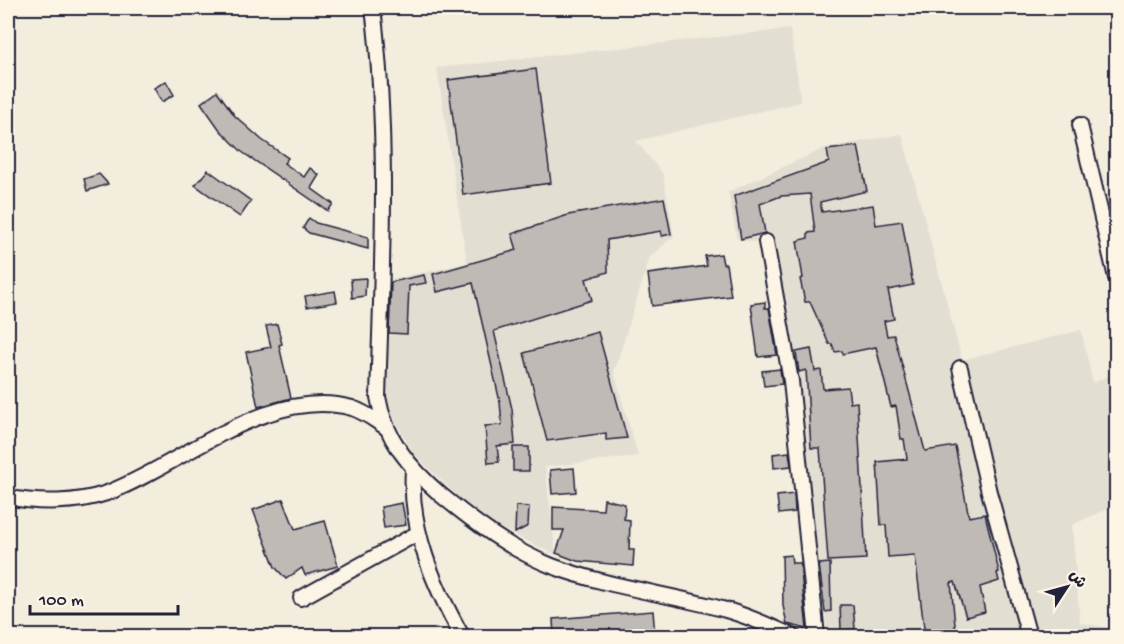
<svg xmlns="http://www.w3.org/2000/svg" width="1124" height="644" viewBox="0 0 1124 644" font-family="'Gochi Hand','Playpen Sans Arabic',sans-serif">
	<style>
		.built { fill: #e3ded2 }
		.building { fill: #bfbab6; stroke: #22223b; stroke-width: 1.5 }
		.lines { fill: none; stroke-linecap: round; stroke-linejoin: round }
		.minor-casing { stroke: #22223b; stroke-width: 18 }
		.minor { stroke: #fcf5e5; stroke-width: 14 }
	</style>
	<rect width="100%" height="100%" fill="#f3edde"/>
	<filter id="ink" filterUnits="userSpaceOnUse"><feTurbulence type="fractalNoise" baseFrequency=".0167" numOctaves="2"/><feDisplacementMap in="SourceGraphic" scale="12" xChannelSelector="R" yChannelSelector="G"/><feConvolveMatrix kernelMatrix="1 2 1 2 8 2 1 2 1" color-interpolation-filters="sRGB"/></filter>
	<g filter="url(#ink)">
		<g class="built">
			<polygon points="790,29 801,102 636,141 663,174 674,236 650,257 614,372 638,456 545,467 556,555 481,519 414,454 385,404 388,280 467,263 437,68"/>
			<polygon points="902,134 962,360 1081,330 1093,383 1116,372 1116,505 1072,525 1080,623 1116,629 1116,636 828,636 794,365 769,245 737,239 728,192 825,148"/>
		</g>
		<g class="building">
			<polygon points="536,69 551,183 463,195 448,80"/>
			<polygon points="166,81 174,95 162,102 154,88"/>
			<polygon points="217,91 235,116 262,140 288,158 284,163 304,177 310,168 319,175 311,188 333,204 328,211 242,152 220,130 201,103"/>
			<polygon points="858,146 867,191 820,202 822,212 873,205 876,225 902,221 913,285 888,290 894,319 884,321 887,336 894,335 925,451 955,446 969,517 985,514 999,572 997,573 999,581 980,587 985,612 966,617 955,582 951,583 956,636 925,636 915,555 888,557 886,525 881,525 877,462 907,459 904,439 901,439 896,406 891,407 876,347 843,354 842,351 835,352 832,344 829,344 810,302 805,302 800,279 803,278 797,241 808,238 808,233 815,232 810,194 781,196 760,204 765,233 741,239 734,196 829,162 827,150"/>
			<polygon points="208,170 251,201 240,217 195,185"/>
			<polygon points="99,174 108,184 87,191 84,179"/>
			<polygon points="664,198 671,234 662,236 661,231 607,240 608,272 586,279 592,300 494,331 512,409 515,444 497,446 499,462 488,463 485,426 502,425 500,402 473,283 437,292 433,274 517,250 512,234 568,215"/>
			<polygon points="309,218 316,223 368,237 368,249 309,233 303,228"/>
			<polygon points="721,254 723,264 726,264 731,296 652,306 648,274 707,266 705,256"/>
			<polygon points="424,275 426,283 409,286 407,334 389,333 391,282"/>
			<polygon points="366,278 365,296 352,298 351,279"/>
			<polygon points="335,291 337,302 307,307 305,296"/>
			<polygon points="765,302 765,308 769,308 777,355 758,357 751,304"/>
			<polygon points="277,324 282,344 279,345 291,398 258,407 246,352 271,347 266,326"/>
			<polygon points="598,332 627,438 606,440 606,433 547,441 524,353"/>
			<polygon points="811,349 815,371 821,370 823,389 848,387 850,403 857,402 866,559 828,561 820,448 811,448 806,370 799,372 796,352"/>
			<polygon points="780,369 782,384 764,386 762,371"/>
			<rect x="513" y="447" width="16" height="24"/>
			<polygon points="789,452 791,466 774,468 773,454"/>
			<polygon points="574,468 576,492 552,494 550,470"/>
			<polygon points="794,494 795,512 779,514 777,496"/>
			<polygon points="283,499 295,529 325,521 338,566 305,575 302,568 286,579 275,567 253,510"/>
			<polygon points="604,499 625,504 624,519 630,520 629,550 634,550 633,566 577,561 556,553 564,530 553,530 553,507 603,510"/>
			<polygon points="402,503 406,525 384,528 381,507"/>
			<polygon points="516,506 529,507 528,526 515,533"/>
			<polygon points="791,555 792,563 800,563 807,629 787,624 783,606 782,556"/>
			<polygon points="830,563 831,611 825,612 819,564"/>
			<polygon points="840,605 853,605 855,629 841,630"/>
			<polygon points="653,611 655,636 554,636 553,619"/>
		</g>
		<g class="lines">
			<g class="minor-casing">
				<g id="minor">
					<path d="M373,8C389,136 382,268 378,397C385,439 410,468 441,495C475,523 511,550 552,566C608,587 669,594 726,610C749,616 771,627 793,636"/>
					<polyline points="1080,125 1116,278"/>
					<polyline points="766,242 791,381 817,636"/>
					<polyline points="960,368 989,492 1029,636"/>
					<path d="M413,470C409,529 434,586 462,636"/>
					<path d="M8,497C38,504 78,503 107,493C180,466 268,385 352,408C365,412 376,421 387,428"/>
					<polyline points="301,598 418,533"/>
				</g>
			</g>
			<use href="#minor" class="minor"/>
		</g>
	</g>
	<rect width="1124" height="644" fill="none" stroke="#fcf5e5" stroke-width="30"/>
	<rect x="15" y="15" width="1094" height="614" fill="none" stroke="#22223b" stroke-width="2" filter="url(#ink)"/>
	<g transform="translate(1067 587) rotate(54)" stroke="#fcf5e5" stroke-width="4.5" paint-order="stroke">
	<path d="M0-4.5L10 22L0 15L-10 22Z" fill="#22223b"/>
	<text y="-9" font-size="16" font-weight="bold" text-anchor="middle" fill="#22223b">ش</text>
	</g>
	<path d="M30 605v9h148v-9" fill="none" stroke="#22223b" stroke-width="3"/>
	<text x="39" y="605" font-size="18" fill="#22223b" stroke="#fcf5e5" stroke-width="4.5" paint-order="stroke">100 m</text>
</svg>
